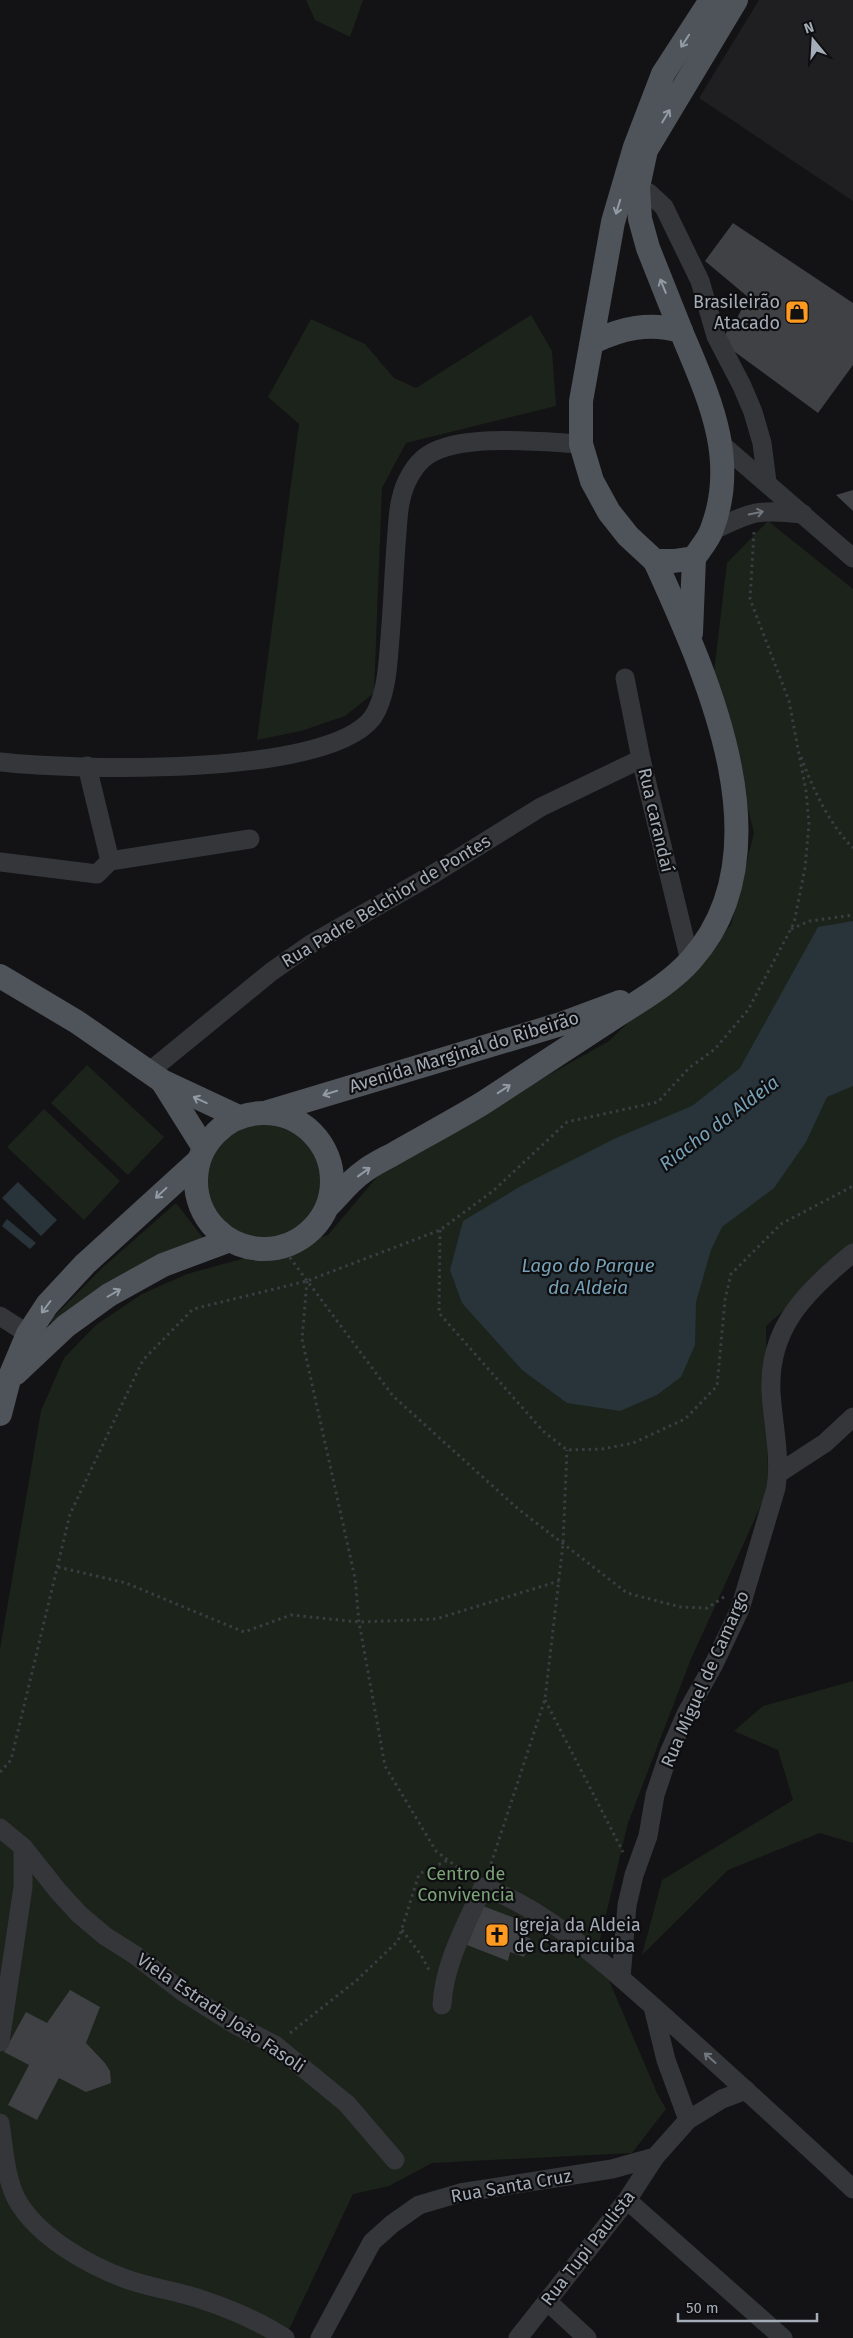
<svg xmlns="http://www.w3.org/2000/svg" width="853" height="2338" viewBox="0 0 853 2338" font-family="'Fira Sans',sans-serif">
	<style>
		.built { fill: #1f1f22 }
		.green { fill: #1b231b }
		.water { fill: #28343a }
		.building { fill: #3f4145 }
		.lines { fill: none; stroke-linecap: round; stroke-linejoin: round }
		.path { stroke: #3a3d42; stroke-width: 3; stroke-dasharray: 2.5 4; stroke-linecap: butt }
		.minor { stroke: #34363a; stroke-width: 19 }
		.major { stroke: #4f535a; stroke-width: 24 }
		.oneway { stroke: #929aa4 }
		.oneway2 { stroke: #71777f }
		.labels { text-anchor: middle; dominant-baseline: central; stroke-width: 4.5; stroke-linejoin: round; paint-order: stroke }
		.poi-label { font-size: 18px; fill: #a3acb7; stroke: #0e0e10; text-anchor: end }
		.street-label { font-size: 18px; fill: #a3acb7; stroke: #0e0e10 }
		.park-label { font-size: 18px; fill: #7ba478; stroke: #0e0e10 }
		.water-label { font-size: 19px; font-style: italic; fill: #76a0b6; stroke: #0e0e10 }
	</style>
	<rect width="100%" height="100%" fill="#131315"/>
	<polygon class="built" points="759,0 853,0 853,201 699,98"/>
	<g class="green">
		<polygon points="306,0 363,0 350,37 315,20"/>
		<polygon points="531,315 552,351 556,406 406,443 382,488 374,693 345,716 301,731 257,740 299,424 268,397 311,319 365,344 394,378 416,388"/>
		<polygon points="768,521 853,589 853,1249 766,1326 768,1490 691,1659 628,1823 597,1952 657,2093 666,2109 632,2153 432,2163 389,2186 353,2194 285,2338 0,2338 0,1649 41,1411 64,1358 96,1325 142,1294 187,1274 328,1235 382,1171 479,1114 609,1041 731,925 754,833 714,672 727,563"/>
		<polygon points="87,1065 164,1137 128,1175 51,1103"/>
		<polygon points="44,1109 120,1181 84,1220 7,1147"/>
		<circle cx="265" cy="1181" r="59"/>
		<polygon points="176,1203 206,1242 57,1328 50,1321 101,1269"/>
		<polygon points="853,1681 853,1843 820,1833 728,1870 642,1955 662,1880 793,1800 778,1750 734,1731 763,1706"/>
	</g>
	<g class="water">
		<polygon points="853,921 853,1086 827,1097 806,1142 774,1188 722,1227 711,1250 696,1302 695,1345 681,1377 657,1395 620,1411 567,1403 522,1370 462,1303 450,1270 463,1221 521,1186 616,1138 692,1106 740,1068 818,927"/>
		<polygon points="18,1182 57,1220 41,1236 2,1198"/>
		<polygon points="7,1219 36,1243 30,1249 2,1226"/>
	</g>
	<g class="building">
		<polygon points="733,223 853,303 853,365 818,413 720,341 736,320 748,297 705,261"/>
		<polygon points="853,490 853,511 836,495"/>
		<polygon points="483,1906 520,1920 515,1932 531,1939 524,1957 510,1952 508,1961 467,1945"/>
		<polygon points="70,1990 100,2007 86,2043 105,2063 110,2071 111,2083 86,2092 59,2078 37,2120 8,2105 29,2065 4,2052 26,2012 47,2023"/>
	</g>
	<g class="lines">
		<g class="path">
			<path d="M801,757C813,789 829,824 853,848"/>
			<polyline points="791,929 810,921 853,915"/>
			<polyline points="440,1230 439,1313 543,1431 567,1450 602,1449 633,1443 685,1419 717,1386 725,1300 731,1274 781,1224 853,1186"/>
			<polyline points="282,1247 393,1396 517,1508 627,1593 680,1607 707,1608 724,1597"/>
			<polyline points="307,1281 302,1339 355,1578 359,1622 385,1766 436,1851 469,1876"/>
			<polyline points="58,1567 126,1583 244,1632 291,1615 359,1622 436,1619 559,1581"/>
			<polyline points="545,1700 623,1852"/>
			<polyline points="0,1772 11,1760 70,1514 143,1360 193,1309 307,1281 440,1230 493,1191 567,1122 658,1102 689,1068 715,1049 748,1010 794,923 805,868 809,824 806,791 789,701 750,599 754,532"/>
			<polyline points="489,1870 545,1699 563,1544 567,1450"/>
			<polyline points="402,1930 421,1955 429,1970"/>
			<polyline points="290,2033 357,1980 398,1941 419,1874 448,1860"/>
		</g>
		<g class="minor">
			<polyline points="638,187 649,193 664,207 700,281 716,336 742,386 753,412 762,443 767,482"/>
			<polyline points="721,444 853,558"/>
			<path d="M712,531C752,511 758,509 803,514"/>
			<polyline points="625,678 641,759 690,961"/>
			<path d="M0,762C72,770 329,778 373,717C387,696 388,662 390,638C393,602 394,567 397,532C398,521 398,510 401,499C404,484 414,464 428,455C462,433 540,442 581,444"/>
			<polyline points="87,766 110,861"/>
			<polyline points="0,862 97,874 110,861 250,839"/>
			<polyline points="150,1071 271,972 311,944 435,873 541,807 641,759"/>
			<polyline points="0,1316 28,1334"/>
			<polyline points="779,1473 825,1443 853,1417"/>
			<polyline points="0,1828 23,1847 58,1891 79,1914 105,1936 135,1955 183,1992 234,2024 275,2045 347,2104 395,2160"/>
			<path d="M621,1978L627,1905L634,1875L648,1836L655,1795L669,1753L686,1714L714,1664L740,1609L776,1488C781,1456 773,1425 771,1392C768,1328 806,1291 853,1253"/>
			<path d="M442,2005C444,1963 466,1925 483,1887C548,1909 614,1972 665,2017C728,2074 791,2131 853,2189"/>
			<polyline points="653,2007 666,2060 688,2120"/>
			<polyline points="0,2042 23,1887 23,1847"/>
			<path d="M0,2123C4,2147 5,2178 17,2200C38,2237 88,2265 126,2279C151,2288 178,2291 203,2300C233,2310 259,2321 285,2338"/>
			<polyline points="627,2200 783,2338"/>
			<polyline points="547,2301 587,2338"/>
			<polyline points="320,2338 372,2242 392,2224 419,2205 460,2193 612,2169 655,2157 688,2120 722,2099 746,2090"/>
			<polyline points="518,2338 627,2200 655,2157"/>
		</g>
		<g class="major">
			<polyline points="681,331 648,248 640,219 638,187 646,150 736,0"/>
			<path d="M593,342C622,328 649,322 681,331C708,396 739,458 712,529C709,539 700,549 694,558L674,561H655L628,536L609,512L592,481L581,444V401L613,222L635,147L663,74L711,0"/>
			<polyline points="691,633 694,558"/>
			<polyline points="0,976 77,1022 162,1081 239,1117"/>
			<polyline points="162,1081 204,1148"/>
			<polyline points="268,1112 561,1024 620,1002"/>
			<circle cx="264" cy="1181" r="68"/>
			<path d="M329,1205C340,1194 350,1181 363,1172C373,1164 385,1159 397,1152C425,1136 455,1120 483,1103C525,1076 566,1049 607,1022C635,1003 668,986 691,960C789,851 706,674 655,561"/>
			<polyline points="16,1373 66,1326 109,1295 163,1265 230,1240"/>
			<polyline points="0,1414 9,1379 28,1334 47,1305 85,1264 198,1161"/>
		</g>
	</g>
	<defs><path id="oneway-shaft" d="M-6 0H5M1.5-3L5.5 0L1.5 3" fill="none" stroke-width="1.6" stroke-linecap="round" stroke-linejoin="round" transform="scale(1.25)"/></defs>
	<g class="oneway">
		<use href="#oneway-shaft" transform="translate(685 41) rotate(123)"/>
		<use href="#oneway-shaft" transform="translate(666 116) rotate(-59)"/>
		<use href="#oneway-shaft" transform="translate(618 207) rotate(107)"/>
		<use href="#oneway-shaft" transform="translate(663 286) rotate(-112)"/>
		<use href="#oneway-shaft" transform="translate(504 1089) rotate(-33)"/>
		<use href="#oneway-shaft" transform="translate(330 1093) rotate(163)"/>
		<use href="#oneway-shaft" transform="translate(200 1100) rotate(-155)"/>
		<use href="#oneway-shaft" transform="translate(364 1172) rotate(-36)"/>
		<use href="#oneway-shaft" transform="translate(161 1193) rotate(137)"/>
		<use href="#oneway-shaft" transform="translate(114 1293) rotate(-30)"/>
		<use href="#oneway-shaft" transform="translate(46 1307) rotate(127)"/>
	</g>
	<g class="oneway2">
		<use href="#oneway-shaft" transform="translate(756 513) rotate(-11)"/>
		<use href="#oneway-shaft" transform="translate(710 2058) rotate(-138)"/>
	</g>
	<defs>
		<g id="shop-square" transform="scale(1.25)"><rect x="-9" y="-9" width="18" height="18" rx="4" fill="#ff9a21" stroke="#0e0e10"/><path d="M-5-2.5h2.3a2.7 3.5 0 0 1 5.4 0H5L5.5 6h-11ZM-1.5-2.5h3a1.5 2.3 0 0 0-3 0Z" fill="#111"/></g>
		<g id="church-square" transform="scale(1.25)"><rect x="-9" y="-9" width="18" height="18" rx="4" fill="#ff9a21" stroke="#0e0e10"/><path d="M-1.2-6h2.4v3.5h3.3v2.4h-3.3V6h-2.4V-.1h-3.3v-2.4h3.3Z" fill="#111"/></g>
	</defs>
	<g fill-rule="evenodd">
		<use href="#shop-square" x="797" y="312"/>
		<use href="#church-square" x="497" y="1935"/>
	</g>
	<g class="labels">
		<g class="poi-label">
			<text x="780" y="302">Brasileirão<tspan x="780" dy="21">Atacado</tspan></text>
			<text x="514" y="1925" text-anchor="start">Igreja da Aldeia<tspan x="514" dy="21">de Carapicuiba</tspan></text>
		</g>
		<g class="street-label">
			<text transform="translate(656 820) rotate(77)">Rua carandaí</text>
			<text transform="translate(386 901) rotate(-31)">Rua Padre Belchior de Pontes</text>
			<text transform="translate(464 1052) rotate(-17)">Avenida Marginal do Ribeirão</text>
			<text transform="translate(705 1679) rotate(-66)">Rua Miguel de Camargo</text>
			<text transform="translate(221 2013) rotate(34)">Viela Estrada João Fasoli</text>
			<text transform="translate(511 2186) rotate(-10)">Rua Santa Cruz</text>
			<text transform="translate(588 2248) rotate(-52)">Rua Tupi Paulista</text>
		</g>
		<g class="park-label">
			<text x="466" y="1874">Centro de<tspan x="466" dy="21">Convivencia</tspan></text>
		</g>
		<g class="water-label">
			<text transform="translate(719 1123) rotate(-37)">Riacho da Aldeia</text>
			<text x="588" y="1265">Lago do Parque<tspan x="588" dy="22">da Aldeia</tspan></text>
		</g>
	</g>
	<g transform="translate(813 40) rotate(342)" stroke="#0e0e10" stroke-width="4" paint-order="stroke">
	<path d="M0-4L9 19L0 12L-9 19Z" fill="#a3acb7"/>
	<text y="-8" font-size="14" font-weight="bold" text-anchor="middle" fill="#a3acb7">N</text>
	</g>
	<path d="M678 2313v8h139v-8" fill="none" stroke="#a3acb7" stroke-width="2.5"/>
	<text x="686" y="2313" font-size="15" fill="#a3acb7" stroke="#0e0e10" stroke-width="4" paint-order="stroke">50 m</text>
</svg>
